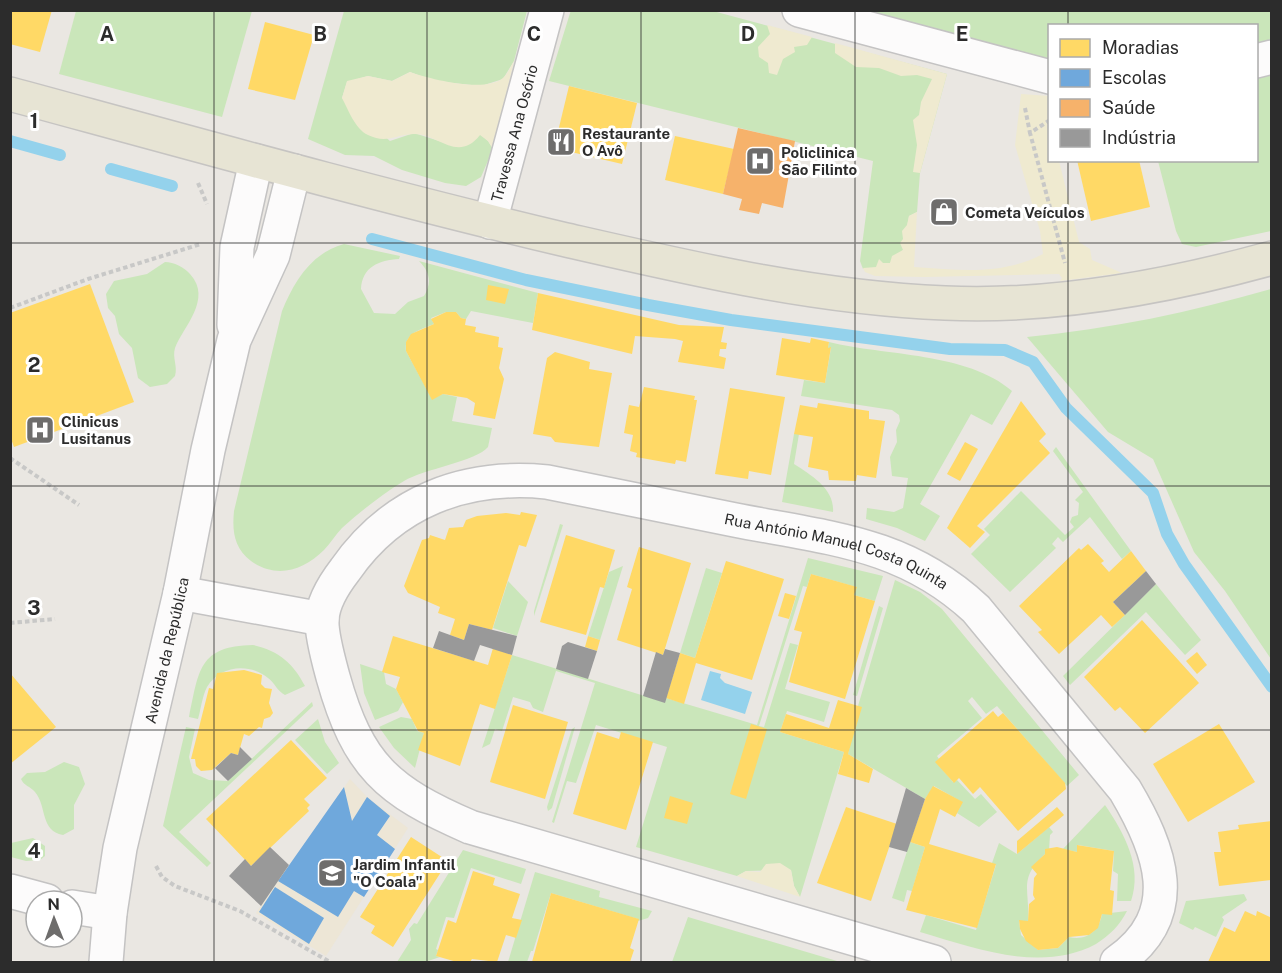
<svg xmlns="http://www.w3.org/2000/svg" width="1282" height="973" viewBox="0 0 1282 973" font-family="'Public Sans',sans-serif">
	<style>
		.education { fill: #ede6d6 }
		.green { fill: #cae6ba }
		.sand { fill: #efead0 }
		.water { fill: #94d2ec }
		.homes { fill: #ffd966 }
		.schools { fill: #6fa8dc }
		.health { fill: #f6b26b }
		.industry { fill: #999 }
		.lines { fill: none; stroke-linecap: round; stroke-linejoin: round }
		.stream { stroke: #94d2ec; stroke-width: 12 }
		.minor-casing { stroke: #c4c3c3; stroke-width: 36 }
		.major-casing { stroke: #c6c4c2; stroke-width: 36 }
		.path { stroke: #c8c8c7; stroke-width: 4; stroke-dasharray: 4.5 3; stroke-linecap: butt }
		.minor { stroke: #fcfbfb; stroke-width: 33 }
		.major { stroke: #e7e4d4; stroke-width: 33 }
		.grid { fill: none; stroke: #2c2c2c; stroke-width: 1.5; stroke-opacity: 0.55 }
		.labels { text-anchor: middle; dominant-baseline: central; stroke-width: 6; stroke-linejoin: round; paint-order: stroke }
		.poi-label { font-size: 15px; font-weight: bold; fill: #2c2c2c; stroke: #fff; text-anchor: start }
		.street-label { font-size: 15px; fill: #2c2c2c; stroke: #fff }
		.grid-label { font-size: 20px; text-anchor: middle; font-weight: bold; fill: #2c2c2c; stroke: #fff; stroke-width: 6; stroke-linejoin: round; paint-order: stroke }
	</style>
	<rect width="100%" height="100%" fill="#eae7e2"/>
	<polygon class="education" points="350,779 367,797 408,828 326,956 256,913"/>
	<g class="green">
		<polygon points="571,10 713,11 947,74 920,173 917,212 909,216 903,250 890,263 882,263 876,268 863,269 860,261 873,161 549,81"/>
		<polygon points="76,11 252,11 222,117 59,74"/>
		<polygon points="344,11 527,11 514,61 503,79 481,86 434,81 410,72 392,81 368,76 347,82 342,98 390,141 414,133 458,147 480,134 488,141 493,149 481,177 466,186 445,183 402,170 374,156 345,155 308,139"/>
		<polygon points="846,11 1271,11 1271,44 1257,47 1256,26 1050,26 1049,64"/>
		<polygon points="1271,70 1271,231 1196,247 1182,244 1176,231 1158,161 1256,160 1257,74"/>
		<path d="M344,244L400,256L399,259C379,260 362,267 361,289L374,313L395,314L408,302L424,296C432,283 430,272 419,261L538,293L533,323L471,311L466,319L461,318L456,312H446L431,318L434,324C420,330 404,333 406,351L432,399L443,394L457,397L452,421L492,428L488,447C477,461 424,469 404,481C381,495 361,511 342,528C335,535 331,543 324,550C303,571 276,579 251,561C234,548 232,531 234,511L282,311C294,282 311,253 344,244Z"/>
		<path d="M165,262C174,262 184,267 190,274C213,299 183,327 175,348C172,358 178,366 175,376L167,384L150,387L138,378L132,348L119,334L115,316L108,308L106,294L114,281L147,274Z"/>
		<path d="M1271,289H1272L1271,659L1225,591L1194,552L1153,459L1108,432L1027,337C1111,329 1191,312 1271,289Z"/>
		<path d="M829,342C885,356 967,352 1012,391L992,425L971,414L920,504L940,516L925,541L897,528L866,519L867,508L894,512L903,508L908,478L892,476L890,457L897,442L896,430L900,421L899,415L892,410L801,396L804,380L825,383L831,348H828Z"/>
		<path d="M794,434H799L794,464C811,475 835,489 833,512L782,502Z"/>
		<polygon points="1056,447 1131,551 1122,559 1090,517 1063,542 1058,537 1052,544 1056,548 1010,592 971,554 990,535 984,529 1021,491 1065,535 1074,527 1070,522 1072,517 1078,515 1079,503 1075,500 1083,492 1053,451"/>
		<polygon points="560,524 563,525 534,616 534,611"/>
		<polygon points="808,558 883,576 875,601 854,595 856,587 811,574 807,587 803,586 759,726 764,727 790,643 798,645 785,689 830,702 824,722 787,711 780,732 844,752 800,897 794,886 791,870 746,871 737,876 636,847 667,747 596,725 576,783 567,781 554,823 552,822 595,683 556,671 543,712 533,708 530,702 513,697 502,731 495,729 490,744 482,748 512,655 664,702 666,698 757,725"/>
		<polygon points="623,566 600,640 588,636 609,572"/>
		<polygon points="706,568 722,573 695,658 680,653"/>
		<polygon points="895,580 920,592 942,609 1079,775 1067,786 997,706 986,714 972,697 968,701 982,718 937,756 939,759 936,762 953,782 957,780 975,799 981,794 997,812 979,827 957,813 962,802 934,786 925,799 848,754 858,706"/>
		<polygon points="508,581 528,602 517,636 493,628"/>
		<polygon points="1156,584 1201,640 1185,655 1146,612 1070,685 1063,676"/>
		<polygon points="879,606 883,608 857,696 853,695"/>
		<path d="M253,645C279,651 293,663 305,686L285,695C277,691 275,683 268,678C249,662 219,666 207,687C202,697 201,709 198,719L189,717C199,671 198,646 253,645Z"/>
		<polygon points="360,664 384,672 386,684 396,689 403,702 398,711 375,720 364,693"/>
		<polygon points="312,702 313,706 179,832 211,863 207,867 163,826 186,727 195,729 189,757 193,773 209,780 228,781"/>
		<polygon points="401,717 412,719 417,731 424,733 415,768 394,748 379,727"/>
		<polygon points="318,719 325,742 339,763 327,774 295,740"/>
		<polygon points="575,727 552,808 548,811 547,807 572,729"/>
		<path d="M64,762L79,767L85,784L74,805V829L63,835C40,831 47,806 35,792C30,786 24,786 21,779L27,773L45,772Z"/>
		<path d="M1105,805C1124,833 1143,867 1131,901H1117L1118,874L1113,871L1114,851L1078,845L1077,852L1063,849Z"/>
		<path d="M1049,827L1053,832L1050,835L1049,850H1046L1045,854C1018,879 1030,889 1028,921H1019L1021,935L1038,950L1058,948L1069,937C1087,941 1099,931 1102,914L1127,911C1120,925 1110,935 1096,944C1042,973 977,949 920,932L926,915L976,930L996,865L992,863L999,843L1017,854Z"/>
		<polygon points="33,838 45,846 45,856 40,860 26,861 11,857 11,843"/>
		<polygon points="910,842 925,847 912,891 907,890 904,902 892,898"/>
		<polygon points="463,850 526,869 521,884 471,868 454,918 446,917 436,949 438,950 436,956 440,957 425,962 397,962 411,940 409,929 414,923 417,924"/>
		<polygon points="535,872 600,891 599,897 652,911 648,918 638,921 638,919 551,893 533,951 531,951 527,962 508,962"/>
		<polygon points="1244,894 1247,900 1222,917 1224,920 1216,937 1195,927 1193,930 1179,923 1186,901"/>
		<polygon points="688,917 837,961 841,962 672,962"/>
	</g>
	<g class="sand">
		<polygon points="767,25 812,37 807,45 794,47 795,52 783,59 777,75 769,73 768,63 759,57 758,47 770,34"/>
		<polygon points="835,43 947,74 920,173 913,172 917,145 913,120 919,115 921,102 932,79 917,75 901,76 879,68 856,67 835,53"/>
		<path d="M514,61L493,149L488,141L480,135C457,164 437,132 413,134C395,135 386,144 368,135C355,129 348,109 342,98L347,81L368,76L392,81L410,72C430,79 487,94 504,77C508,73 511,66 514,61Z"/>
		<path d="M1021,94L1049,96L1047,128L1049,132L1050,160L1059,161L1079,242L1090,249L1092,260L1122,273L1060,281L1062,278L1059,274L924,277L875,276L865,272L863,268L876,267L879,259L883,263H890L892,256L903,250L900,243L903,239L902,231L907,225L909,216L917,212L914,267C960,270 1001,276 1043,254L1040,231L1015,145Z"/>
		<polygon points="780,863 791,870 794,886 800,897 737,876 746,871 760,872 766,864"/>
	</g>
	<polygon class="water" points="710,671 721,674 720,678 725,683 752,692 745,714 701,700"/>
	<g class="homes">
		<polygon points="10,10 52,10 40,52 10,44"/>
		<polygon points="265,22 314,35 295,100 248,89"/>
		<polygon points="569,86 637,103 622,164 554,148"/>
		<polygon points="675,136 734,149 723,194 665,180"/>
		<polygon points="1077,160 1139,160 1150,207 1091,221"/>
		<polygon points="90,284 134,402 14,447 10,436 10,313"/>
		<polygon points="488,285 509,289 505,304 486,300"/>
		<polygon points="538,293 679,325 724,327 721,342 727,343 726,349 720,349 719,356 726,358 724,369 678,362 683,341 675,339 635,336 632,354 532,330"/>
		<polygon points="446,312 456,312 461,318 466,319 465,325 476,327 475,332 499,337 498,347 503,348 499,368 504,379 495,419 473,415 475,403 467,398 443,394 432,400 406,351 406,342 411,334 434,324 431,319"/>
		<polygon points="782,338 810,343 811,338 829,342 828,348 831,347 825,383 776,375"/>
		<polygon points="555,352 590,362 589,369 612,373 599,447 555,442 551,437 533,434 547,358"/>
		<polygon points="644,387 695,396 694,400 697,400 686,462 676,460 675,464 636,457 637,453 630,451 633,435 624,433 629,405 639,407"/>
		<polygon points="730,388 785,397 771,475 749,471 748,479 715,474"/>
		<polygon points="1021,401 1046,434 1039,441 1050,453 977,526 985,532 970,548 947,528"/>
		<polygon points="818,403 869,411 869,419 885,421 876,478 857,475 856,481 829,480 828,471 808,467 813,437 794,434 800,405 817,408"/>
		<polygon points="965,442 978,449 960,481 947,474"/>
		<polygon points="521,512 537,515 526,547 519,545 492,630 469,624 464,640 450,635 455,619 438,613 440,607 408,593 404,586 422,540 429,538 430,535 445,540 449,528 463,527 466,520 477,516 506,513 520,515"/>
		<polygon points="566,535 615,550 604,588 600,587 586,635 540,622"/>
		<polygon points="1088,544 1104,561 1101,563 1109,572 1131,551 1146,571 1113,602 1125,615 1112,627 1101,615 1059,654 1038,632 1042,630 1019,606 1079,548 1081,550"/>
		<polygon points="639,547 691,563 663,655 617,640 632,589 627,587"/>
		<polygon points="726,561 784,579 752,680 696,663 684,704 666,698 680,653 695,658"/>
		<polygon points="811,574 857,587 854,595 875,601 845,699 789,682 802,632 794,630"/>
		<polygon points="785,593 796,596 789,619 778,616"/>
		<polygon points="1142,620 1199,683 1145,733 1120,707 1115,711 1084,677"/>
		<polygon points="393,636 488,665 493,648 512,655 495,709 480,704 460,766 418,750 424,733 418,731 396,689 400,677 382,672"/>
		<polygon points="588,636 600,640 597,651 585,647"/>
		<polygon points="1197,652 1207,665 1197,674 1186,661"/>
		<polygon points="244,670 262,675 261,684 265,688 272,689 269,703 273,713 270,717 264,719 262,728 259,727 249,736 244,734 238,755 231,753 212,770 201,771 196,766 195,759 191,759 209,688 213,689 217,673"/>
		<polygon points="10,673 56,727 10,764"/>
		<polygon points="838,700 862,707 848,754 873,769 869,783 838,774 844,752 780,732 786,714 829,728"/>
		<polygon points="513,705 568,722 545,799 490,782"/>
		<polygon points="993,711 998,717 1003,713 1065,783 1066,789 1018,831 980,787 973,794 959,778 954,783 935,762"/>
		<polygon points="751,724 767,729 746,799 730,794"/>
		<polygon points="1219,724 1255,782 1188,822 1153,764"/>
		<polygon points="597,732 619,739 621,732 653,742 626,830 573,814"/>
		<polygon points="291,740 327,778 304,799 310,805 307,808 309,811 251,866 206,819"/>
		<polygon points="933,786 963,802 955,817 940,809 929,844 996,864 977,928 906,910 925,847 910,842 925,799"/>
		<polygon points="670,796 693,803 687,824 664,818"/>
		<polygon points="846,807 897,824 871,901 817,883"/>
		<polygon points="1057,807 1064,815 1017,854 1017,841"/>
		<polygon points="1272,821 1271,880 1219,886 1214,852 1221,852 1218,832 1239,829 1238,825"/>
		<polygon points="411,837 448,861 393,947 371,933 375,926 360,917"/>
		<polygon points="1077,845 1114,851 1110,890 1114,891 1112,915 1102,914 1098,928 1089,935 1069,937 1058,948 1038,950 1026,941 1020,929 1019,920 1028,921 1029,904 1035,899 1033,895 1034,878 1037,874 1031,867 1045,854 1045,849 1057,847 1077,852"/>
		<polygon points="473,871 495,878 493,885 520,894 512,918 522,920 516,938 506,935 497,962 472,959 470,962 457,962 436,956 448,920 456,923"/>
		<polygon points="551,893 639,919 630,948 634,950 630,962 532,962"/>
		<polygon points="1245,911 1256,916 1257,911 1272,918 1272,962 1208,962 1224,927 1235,932"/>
	</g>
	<g class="schools">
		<polygon points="344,787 352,821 367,797 390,816 377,835 395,849 364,897 354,891 338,917 278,881"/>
		<polygon points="275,887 324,918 309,944 259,912"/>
	</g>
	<polygon class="health" points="738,128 795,141 783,208 762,203 759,214 739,210 742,199 723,194"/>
	<g class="industry">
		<polygon points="1146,571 1156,584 1125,615 1113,602"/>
		<polygon points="469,624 517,636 512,655 480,645 474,661 433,648 439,631 464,640"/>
		<polygon points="568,642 597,651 588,679 556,669 562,646"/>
		<polygon points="665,649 680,653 665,703 643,696 656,652 663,655"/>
		<polygon points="240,747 252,759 228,781 215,768 231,753 238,755"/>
		<polygon points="906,788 925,799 907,852 889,847"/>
		<polygon points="270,847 289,865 261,906 229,876 245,859 251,866"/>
	</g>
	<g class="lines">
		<g class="stream">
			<polyline points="10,141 60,155"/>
			<polyline points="111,169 172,186"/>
			<polyline points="372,239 526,280 648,305 731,320 950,349 1005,350 1033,362 1066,408 1153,493 1167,534 1184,564 1272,687"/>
		</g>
		<g class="minor-casing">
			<g id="minor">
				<polyline points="799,10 1050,77"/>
				<polyline points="1256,61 1272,57"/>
				<path id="s1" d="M490,222L547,10"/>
				<polyline points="234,325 237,247 256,161"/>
				<polyline points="180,593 322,619"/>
				<polyline points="10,891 47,901"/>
				<polyline points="72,907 110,913"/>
				<path id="s2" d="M106,962L110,913L120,848L180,593L208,450L234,340L273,255L294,171"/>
				<path id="s3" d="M934,962L470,827C387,791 358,766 333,677C329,662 321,634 322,619C323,602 335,583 345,570C393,501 465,474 547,482C610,495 672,507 735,520C827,538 904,542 976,609L1125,790C1160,849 1186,914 1117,962"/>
			</g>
		</g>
		<g class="major-casing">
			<path id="major" d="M10,94C194,144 377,195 562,239C689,268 815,298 945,303C1054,308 1167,287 1272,258"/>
		</g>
		<g class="path">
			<polyline points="1025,108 1030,133"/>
			<polyline points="1050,120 1030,133 1065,263"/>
			<polyline points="198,183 207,204"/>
			<polyline points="10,308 88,279 201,244"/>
			<polyline points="10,458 79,505"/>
			<polyline points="10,623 55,619"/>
			<polyline points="156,866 162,877 175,886 240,911 330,962"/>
		</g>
		<use href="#minor" class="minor"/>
		<use href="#major" class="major"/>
	</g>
	<path class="grid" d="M214,10V962M427,10V962M641,10V962M855,10V962M1068,10V26M1068,160V962M10,243H1272M10,486H1272M10,730H1272"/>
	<defs>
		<g id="restaurant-square" transform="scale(1.5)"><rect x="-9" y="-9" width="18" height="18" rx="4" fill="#6e6d6c" stroke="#fff"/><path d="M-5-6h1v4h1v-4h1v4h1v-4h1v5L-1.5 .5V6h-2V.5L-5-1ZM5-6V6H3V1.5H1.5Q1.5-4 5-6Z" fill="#fff"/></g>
		<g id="hospital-square" transform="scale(1.5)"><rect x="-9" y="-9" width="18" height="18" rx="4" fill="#6e6d6c" stroke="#fff"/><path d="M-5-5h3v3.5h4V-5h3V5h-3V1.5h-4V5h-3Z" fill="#fff"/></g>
		<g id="shop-square" transform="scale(1.5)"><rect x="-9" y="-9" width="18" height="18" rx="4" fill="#6e6d6c" stroke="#fff"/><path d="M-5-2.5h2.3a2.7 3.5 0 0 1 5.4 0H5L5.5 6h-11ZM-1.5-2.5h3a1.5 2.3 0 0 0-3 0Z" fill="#fff"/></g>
		<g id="school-square" transform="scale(1.5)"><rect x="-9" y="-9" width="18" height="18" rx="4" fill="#6e6d6c" stroke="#fff"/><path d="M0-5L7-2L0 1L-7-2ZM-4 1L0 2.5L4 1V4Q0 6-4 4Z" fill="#fff"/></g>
	</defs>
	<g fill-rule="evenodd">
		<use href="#restaurant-square" x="561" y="142"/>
		<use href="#hospital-square" x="760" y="161"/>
		<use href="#shop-square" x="944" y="212"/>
		<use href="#hospital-square" x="40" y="430"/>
		<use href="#school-square" x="332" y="873"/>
	</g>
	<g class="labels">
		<g class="poi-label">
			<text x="582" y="133">Restaurante<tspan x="582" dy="17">O Avô</tspan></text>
			<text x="781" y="152">Policlinica<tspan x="781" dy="17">São Filinto</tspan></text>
			<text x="965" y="212">Cometa Veículos</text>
			<text x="61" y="421">Clinicus<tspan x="61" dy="17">Lusitanus</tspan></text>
			<text x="353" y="864">Jardim Infantil<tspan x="353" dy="17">"O Coala"</tspan></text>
		</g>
		<g class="street-label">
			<text stroke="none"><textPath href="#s1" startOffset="92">Travessa Ana Osório</textPath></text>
			<text stroke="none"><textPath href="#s3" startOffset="1341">Rua António Manuel Costa Quinta</textPath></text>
			<text stroke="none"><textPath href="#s2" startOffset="318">Avenida da República</textPath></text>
		</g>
	</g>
	<g class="grid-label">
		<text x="107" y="41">A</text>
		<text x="320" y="41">B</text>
		<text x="534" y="41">C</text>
		<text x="748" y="41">D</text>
		<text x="962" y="41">E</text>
		<text x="34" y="128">1</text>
		<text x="34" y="372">2</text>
		<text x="34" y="615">3</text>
		<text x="34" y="858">4</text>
	</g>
	<rect width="1282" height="973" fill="none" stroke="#2c2c2c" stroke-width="24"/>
	<rect x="1048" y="24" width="210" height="138" fill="#ffffff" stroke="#ababab" stroke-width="1.5"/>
	<rect x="1060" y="39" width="30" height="18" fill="#ffd966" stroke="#ababab" stroke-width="1.5"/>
	<text x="1102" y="54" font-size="18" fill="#2c2c2c">Moradias</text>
	<rect x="1060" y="69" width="30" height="18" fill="#6fa8dc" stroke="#ababab" stroke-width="1.5"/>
	<text x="1102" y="84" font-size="18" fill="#2c2c2c">Escolas</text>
	<rect x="1060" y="99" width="30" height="18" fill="#f6b26b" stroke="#ababab" stroke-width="1.5"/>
	<text x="1102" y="114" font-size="18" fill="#2c2c2c">Saúde</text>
	<rect x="1060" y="129" width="30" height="18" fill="#999999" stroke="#ababab" stroke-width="1.5"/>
	<text x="1102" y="144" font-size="18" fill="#2c2c2c">Indústria</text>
	<g transform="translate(54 919) rotate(359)"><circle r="28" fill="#ffffff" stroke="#ababab" stroke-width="1.5"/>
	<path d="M0-4.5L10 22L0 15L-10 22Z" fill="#6e6d6c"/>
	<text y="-9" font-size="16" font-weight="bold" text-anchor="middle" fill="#2c2c2c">N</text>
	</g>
</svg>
